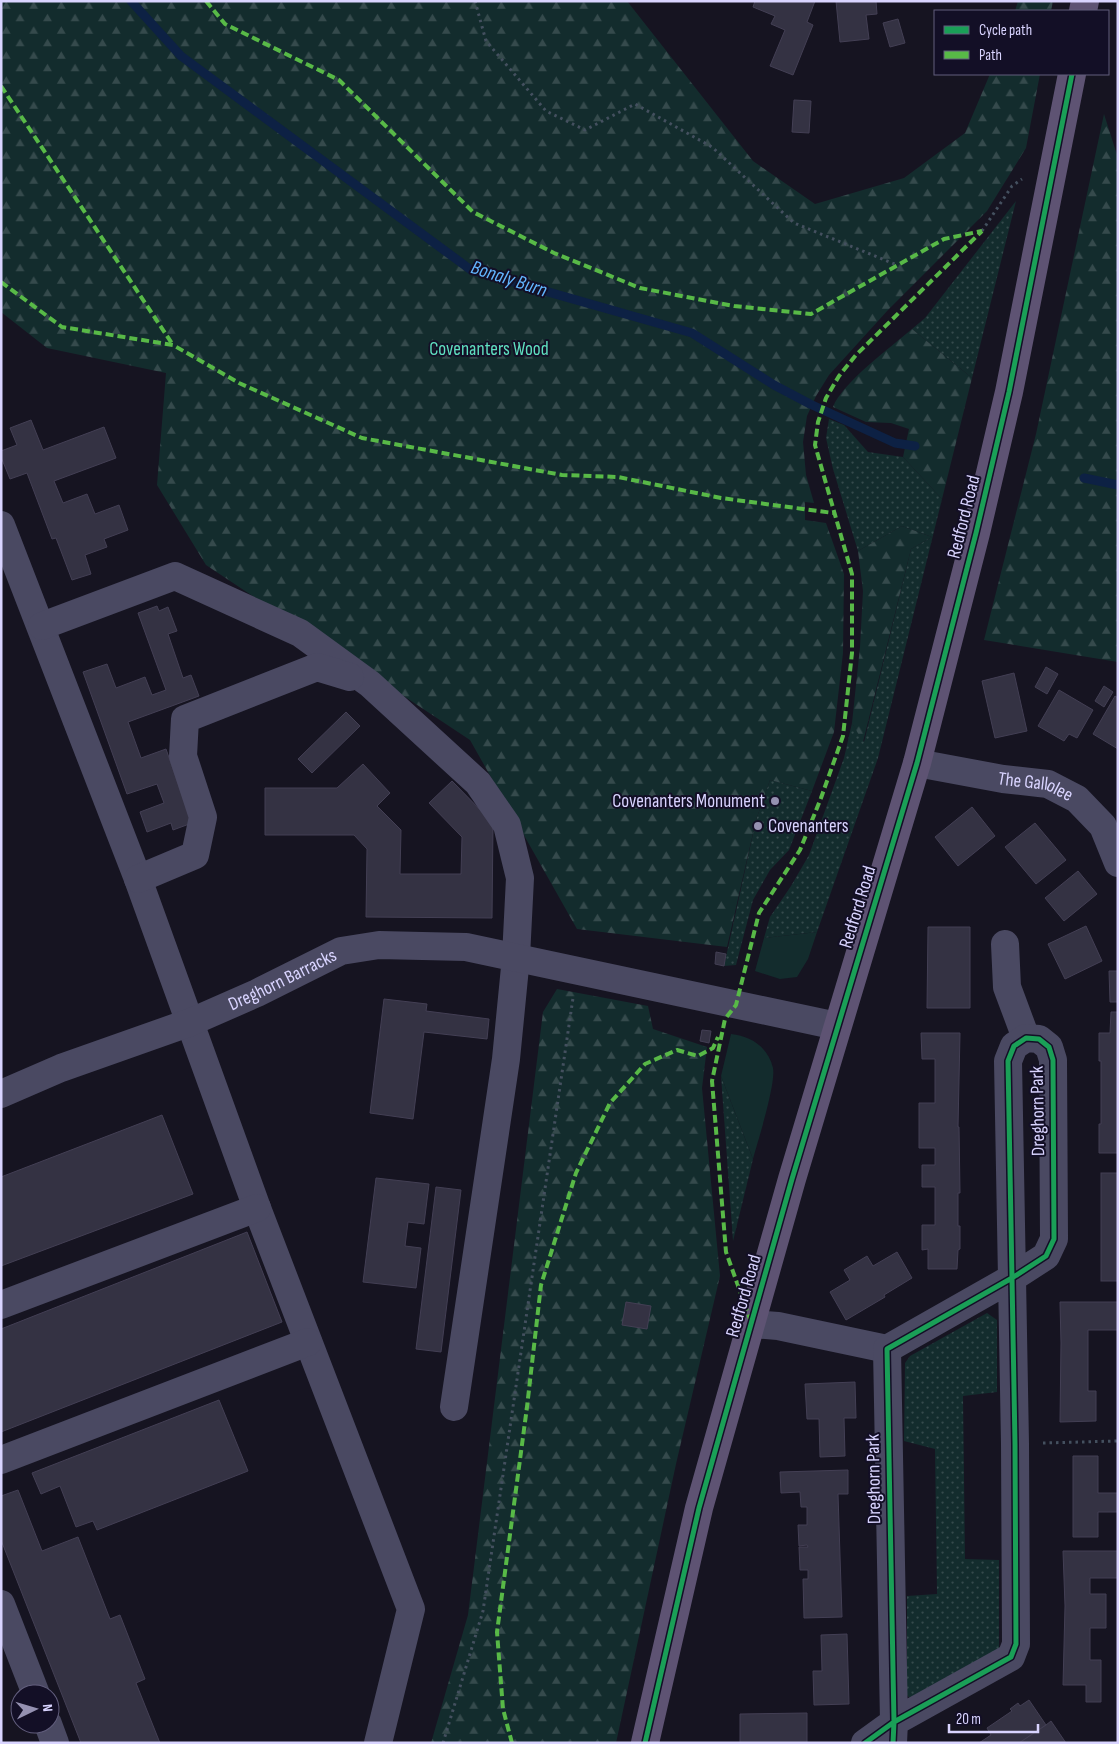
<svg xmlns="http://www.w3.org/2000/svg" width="1119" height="1744" viewBox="0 0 1119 1744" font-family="'Sofia Sans Condensed',sans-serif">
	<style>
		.grass { fill: url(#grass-dots) }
		.forest { fill: url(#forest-firs) }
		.garden { fill: #132c2d }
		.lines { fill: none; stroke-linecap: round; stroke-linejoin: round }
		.stream { stroke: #0d2144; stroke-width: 9 }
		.building { fill: #343243; stroke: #433f54 }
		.path { stroke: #44505f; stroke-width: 3; stroke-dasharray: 2.5 4; stroke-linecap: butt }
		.minor { stroke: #4a4962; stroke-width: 28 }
		.major { stroke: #5e5373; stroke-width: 28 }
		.quiet { stroke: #58b947; stroke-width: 4; stroke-dasharray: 8 4; stroke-linecap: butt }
		.cycleway-casing { stroke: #130f26; stroke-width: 8 }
		.cycleway { stroke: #1a9f57; stroke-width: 5 }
		.poi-dot { fill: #9591b1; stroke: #130f26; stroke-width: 2 }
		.labels { text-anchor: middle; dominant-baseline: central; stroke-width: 4; stroke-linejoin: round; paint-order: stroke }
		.park-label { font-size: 19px; fill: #5fe0c0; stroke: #130f26 }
		.street-label { font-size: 19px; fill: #d9d4ff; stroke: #130f26 }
		.poi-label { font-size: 19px; fill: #d9d4ff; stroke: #130f26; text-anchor: end }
		.water-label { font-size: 20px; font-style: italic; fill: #62b6ff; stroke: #130f26 }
	</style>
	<defs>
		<pattern id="grass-dots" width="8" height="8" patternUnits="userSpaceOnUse" patternTransform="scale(1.25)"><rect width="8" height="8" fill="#132c2d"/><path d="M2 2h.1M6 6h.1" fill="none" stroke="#354a4c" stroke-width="1.8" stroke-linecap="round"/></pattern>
		<pattern id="forest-firs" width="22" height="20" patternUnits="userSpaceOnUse" patternTransform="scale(1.25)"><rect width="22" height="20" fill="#132c2d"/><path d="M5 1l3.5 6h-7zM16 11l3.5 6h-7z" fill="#354a4c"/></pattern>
	</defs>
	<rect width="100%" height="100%" fill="#161421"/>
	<g class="grass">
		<polygon points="1016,201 972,378 912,329 925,318"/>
		<polygon points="829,419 844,425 868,452 903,457 942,499 878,758 817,932 764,938 770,917 791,886 809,855 844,758 852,723 864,742 911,549 932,537 902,526 858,551 833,469 826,438"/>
		<polygon points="770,780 812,791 789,850 770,870 753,900 736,965 724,966 756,820"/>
		<polygon points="721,1076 753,1159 733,1241"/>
		<polygon points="987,1313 997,1320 997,1392 963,1396 965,1559 999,1560 999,1651 914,1703 907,1695 907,1596 937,1594 935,1449 904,1441 905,1363 910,1356"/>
	</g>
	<g class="forest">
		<polygon points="1,1 627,1 753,161 815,204 904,178 965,133 990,74 1040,74 1026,148 987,211 888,310 829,375 816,396 807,416 803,442 806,475 814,503 805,502 805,520 826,523 844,574 843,653 834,732 812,791 770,780 756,820 727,947 577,929 470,740 206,565 157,485 166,373 47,348 1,312"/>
		<polygon points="1018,1 1053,1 1051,11 1015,11"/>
		<polygon points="1104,114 1118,158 1118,662 984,640 1036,434"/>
		<path d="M912,329L972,378L942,499L903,457L909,429L891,423L866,422L833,407C842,383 891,347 912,329Z"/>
		<polygon points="902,526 932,537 911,549 863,742 852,723 860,647 863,591 858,551"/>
		<polygon points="557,989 648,1006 653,1029 707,1047 702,1088 720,1276 676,1464 616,1743 431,1743 468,1615 543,1012"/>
	</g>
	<g class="garden">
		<polygon points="817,932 808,959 797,977 780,979 755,971 764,938"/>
		<path d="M731,1034C751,1036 768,1047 773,1068C776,1084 758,1141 753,1159L721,1076Z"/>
	</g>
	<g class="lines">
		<g class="stream">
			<polyline points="131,1 181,56 471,270 692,333 774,385 810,404 895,443 915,446"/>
			<polyline points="1084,478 1118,485"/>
		</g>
	</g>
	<g class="building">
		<polygon points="755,1 815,1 807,22 813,25 793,75 770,66 785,30 771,24 775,16 753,7"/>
		<polygon points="836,1 876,1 877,14 866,15 869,39 840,42"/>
		<polygon points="898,19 905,43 890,47 883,23"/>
		<polygon points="794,100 811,101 809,133 792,132"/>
		<polygon points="31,420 43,450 104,427 116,458 54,481 63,503 87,494 95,514 119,505 128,530 104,539 107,547 85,555 91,574 72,580 56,538 52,539 27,473 10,479 1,457 1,451 17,445 10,428"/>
		<polygon points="157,606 159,611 168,607 177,631 168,634 183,678 191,675 199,696 128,722 141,758 166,749 192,823 173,830 171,823 147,832 140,812 164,803 157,784 127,794 83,672 107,664 116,688 145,677 152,695 166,690 138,613"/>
		<polygon points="1046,667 1058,674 1047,694 1035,687"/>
		<polygon points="1014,673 1027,731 995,738 982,681"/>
		<polygon points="1104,686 1113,692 1104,707 1095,701"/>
		<polygon points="1059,690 1093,710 1077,738 1069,734 1064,741 1038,726"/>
		<polygon points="1115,696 1118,698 1118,749 1093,734"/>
		<polygon points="346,712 360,726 312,773 298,759"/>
		<polygon points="363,764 390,793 377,806 401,830 400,874 461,874 462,837 429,803 452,781 493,823 492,918 366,917 367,849 354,835 265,835 265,788 337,788"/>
		<polygon points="972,807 995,836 958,866 935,837"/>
		<polygon points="1035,823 1066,860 1036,884 1005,847"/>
		<polygon points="1078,871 1097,894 1064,921 1045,898"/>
		<polygon points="1086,926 1102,961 1065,979 1048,944"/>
		<polygon points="928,927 970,927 970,1008 927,1008"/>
		<polygon points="716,952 726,954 724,966 715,964"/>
		<polygon points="1109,971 1118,971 1118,1002 1110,1002"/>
		<polygon points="384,999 427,1004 426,1011 489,1019 487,1039 424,1032 413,1119 370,1113"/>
		<polygon points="1111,1012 1118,1012 1118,1153 1099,1153 1099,1124 1101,1124 1101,1061 1099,1061 1099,1033 1110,1033"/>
		<polygon points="702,1030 711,1031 709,1043 700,1041"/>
		<polygon points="921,1033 960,1033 958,1127 959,1127 960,1193 958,1193 958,1226 960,1226 960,1249 958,1250 957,1269 928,1269 928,1249 922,1250 922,1225 935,1225 935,1187 922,1187 922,1165 935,1165 935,1148 919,1148 919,1103 935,1103 935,1059 922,1059"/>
		<polygon points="162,1115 193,1194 1,1266 1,1177"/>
		<rect x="1101" y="1173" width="17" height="108"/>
		<polygon points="376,1178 429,1184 424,1224 408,1222 405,1246 421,1248 416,1288 363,1282"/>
		<polygon points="436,1187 461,1190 441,1352 416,1349"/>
		<polygon points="247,1232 282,1322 1,1432 1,1329"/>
		<polygon points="897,1252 912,1278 884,1295 885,1297 846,1320 830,1292 850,1280 844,1270 867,1256 873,1266"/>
		<polygon points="626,1302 651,1306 647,1329 622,1325"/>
		<polygon points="1060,1302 1118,1302 1118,1330 1088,1330 1088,1391 1096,1391 1096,1421 1060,1422 1061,1343"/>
		<polygon points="855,1382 856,1418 844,1418 845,1456 820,1457 819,1419 807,1419 805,1384"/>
		<polygon points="219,1400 248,1471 97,1530 93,1521 76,1527 60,1486 41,1494 32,1473"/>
		<polygon points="1073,1456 1098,1456 1098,1493 1118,1493 1118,1512 1098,1512 1098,1537 1073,1537"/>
		<polygon points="848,1470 848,1494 838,1494 842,1617 804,1618 803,1579 808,1579 808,1570 800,1570 799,1547 808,1547 807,1545 799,1546 798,1525 807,1525 807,1507 801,1507 800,1492 781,1493 780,1472"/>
		<polygon points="18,1490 42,1551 78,1537 110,1619 120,1615 145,1679 136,1683 160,1743 81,1743 1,1540 1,1496"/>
		<polygon points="1063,1551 1118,1551 1118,1578 1090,1578 1090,1594 1106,1594 1106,1628 1090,1628 1090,1660 1101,1660 1101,1702 1086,1702 1086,1685 1063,1685 1065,1606"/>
		<polygon points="847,1634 849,1704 814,1705 813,1671 822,1671 821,1635"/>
		<polygon points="1029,1700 1046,1725 1019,1743 979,1743 991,1735 987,1728 1012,1711 1010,1709 1018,1703 1020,1706"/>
		<polygon points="807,1713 807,1743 740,1743 740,1714"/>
		<polygon points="1051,1721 1066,1743 1019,1743 1046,1725"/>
	</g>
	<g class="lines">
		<g class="path">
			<polyline points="475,1 486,41 546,111 585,130 635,104 712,147 794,223 897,265"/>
			<polyline points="982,231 1012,186 1022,179"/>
			<polyline points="1043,1443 1118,1441"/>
			<polyline points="443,1743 483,1611 573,998"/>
		</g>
		<g class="minor">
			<polyline points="1,525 138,879 257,1208 411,1609 378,1743"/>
			<polyline points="42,626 175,576 300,633 370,684 478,783 507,825 520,878 516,957 506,1059 454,1407"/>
			<path id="s1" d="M917,763L1003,779L1048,784L1077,799L1103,826L1118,863"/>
			<polyline points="138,879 195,855 203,817 183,756 185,719 317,667 350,677"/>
			<polyline points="1005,944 1007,987 1026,1038"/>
			<path id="s2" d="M1,1094L61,1068L191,1022L257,993L341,951L379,945L466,947L837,1026"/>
			<polyline points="1,1305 257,1208"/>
			<polyline points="751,1324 778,1326 887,1349"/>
			<polyline points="1,1460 308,1342"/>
			<polyline points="1,1604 36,1694"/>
			<polyline points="48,1724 55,1743"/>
			<polyline points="865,1743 894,1722 887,1349 1012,1278 1008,1061 1014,1046 1026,1038 1039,1039 1049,1047 1053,1060 1054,1239 1046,1256 1012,1278 1015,1444 1016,1644 1011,1657 894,1722 893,1743"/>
		</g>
		<g class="major">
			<polyline points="1083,11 1085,1"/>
			<polyline points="645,1743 699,1508 792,1179 917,763 976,533 1009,392 1072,74"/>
		</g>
		<g class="quiet">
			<polyline points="206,1 225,24 339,80 473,212 554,253 640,288 734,306 811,314 944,239 982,231"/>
			<polyline points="1,86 173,345"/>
			<polyline points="1,282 62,327 173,345 239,383 362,438 562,475 618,477 721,498 833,513"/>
			<polyline points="751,1322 726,1252 712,1081 725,1019 736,1005 759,913 800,850 821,798 843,736 852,653 852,574 815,445 818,422 826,398 839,376 856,355 982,231"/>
			<polyline points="512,1743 503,1709 497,1632 527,1407 541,1285 576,1173 610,1103 645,1064 677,1050 698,1056 713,1048 718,1037"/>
		</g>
		<g class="cycleway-casing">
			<g id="cycleway">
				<polyline points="645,1743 699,1508 792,1179 917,763 976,533 1009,392 1072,74"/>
				<polyline points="865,1743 894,1722 887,1349 1012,1278 1008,1061 1014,1046 1026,1038 1039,1039 1049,1047 1053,1060 1054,1239 1046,1256 1012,1278 1015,1444 1016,1644 1011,1657 894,1722 893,1743"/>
			</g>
		</g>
		<use href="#cycleway" class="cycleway"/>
	</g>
	<g class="poi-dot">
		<circle cx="775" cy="801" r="5"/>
		<circle cx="758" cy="826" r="5"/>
	</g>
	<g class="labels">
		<g class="park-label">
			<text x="489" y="349">Covenanters Wood</text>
		</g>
		<g class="street-label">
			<text transform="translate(964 517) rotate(-76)">Redford Road</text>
			<text stroke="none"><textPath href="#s1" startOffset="121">The Gallolee</textPath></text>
			<text transform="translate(858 907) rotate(-73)">Redford Road</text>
			<text stroke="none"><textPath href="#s2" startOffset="304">Dreghorn Barracks</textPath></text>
			<text transform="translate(1038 1111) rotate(-91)">Dreghorn Park</text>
			<text transform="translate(744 1296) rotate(-74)">Redford Road</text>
			<text transform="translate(874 1479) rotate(-91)">Dreghorn Park</text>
		</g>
		<g class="poi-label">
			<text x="765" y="801">Covenanters Monument</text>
			<text x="768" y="826" text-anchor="start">Covenanters</text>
		</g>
		<g class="water-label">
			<text transform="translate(509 279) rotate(18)">Bonaly Burn</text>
		</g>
	</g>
	<rect width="1119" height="1744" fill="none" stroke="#d9d4ff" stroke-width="5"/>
	<rect x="934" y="10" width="175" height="65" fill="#130f26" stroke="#625e7d"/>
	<rect x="944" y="26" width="25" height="8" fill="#1a9f57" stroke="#625e7d"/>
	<text x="979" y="35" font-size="15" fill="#d9d4ff">Cycle path</text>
	<rect x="944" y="51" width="25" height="8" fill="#58b947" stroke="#625e7d"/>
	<text x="979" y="60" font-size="15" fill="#d9d4ff">Path</text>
	<g transform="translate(35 1709) rotate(85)"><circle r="24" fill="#130f26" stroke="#625e7d"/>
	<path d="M0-4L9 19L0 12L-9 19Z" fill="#9591b1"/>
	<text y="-8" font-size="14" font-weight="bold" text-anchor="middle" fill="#d9d4ff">N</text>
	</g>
	<path d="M949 1724v8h89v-8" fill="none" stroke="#d9d4ff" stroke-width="2.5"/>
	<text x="956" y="1724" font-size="15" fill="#d9d4ff" stroke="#130f26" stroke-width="4" paint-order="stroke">20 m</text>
</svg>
